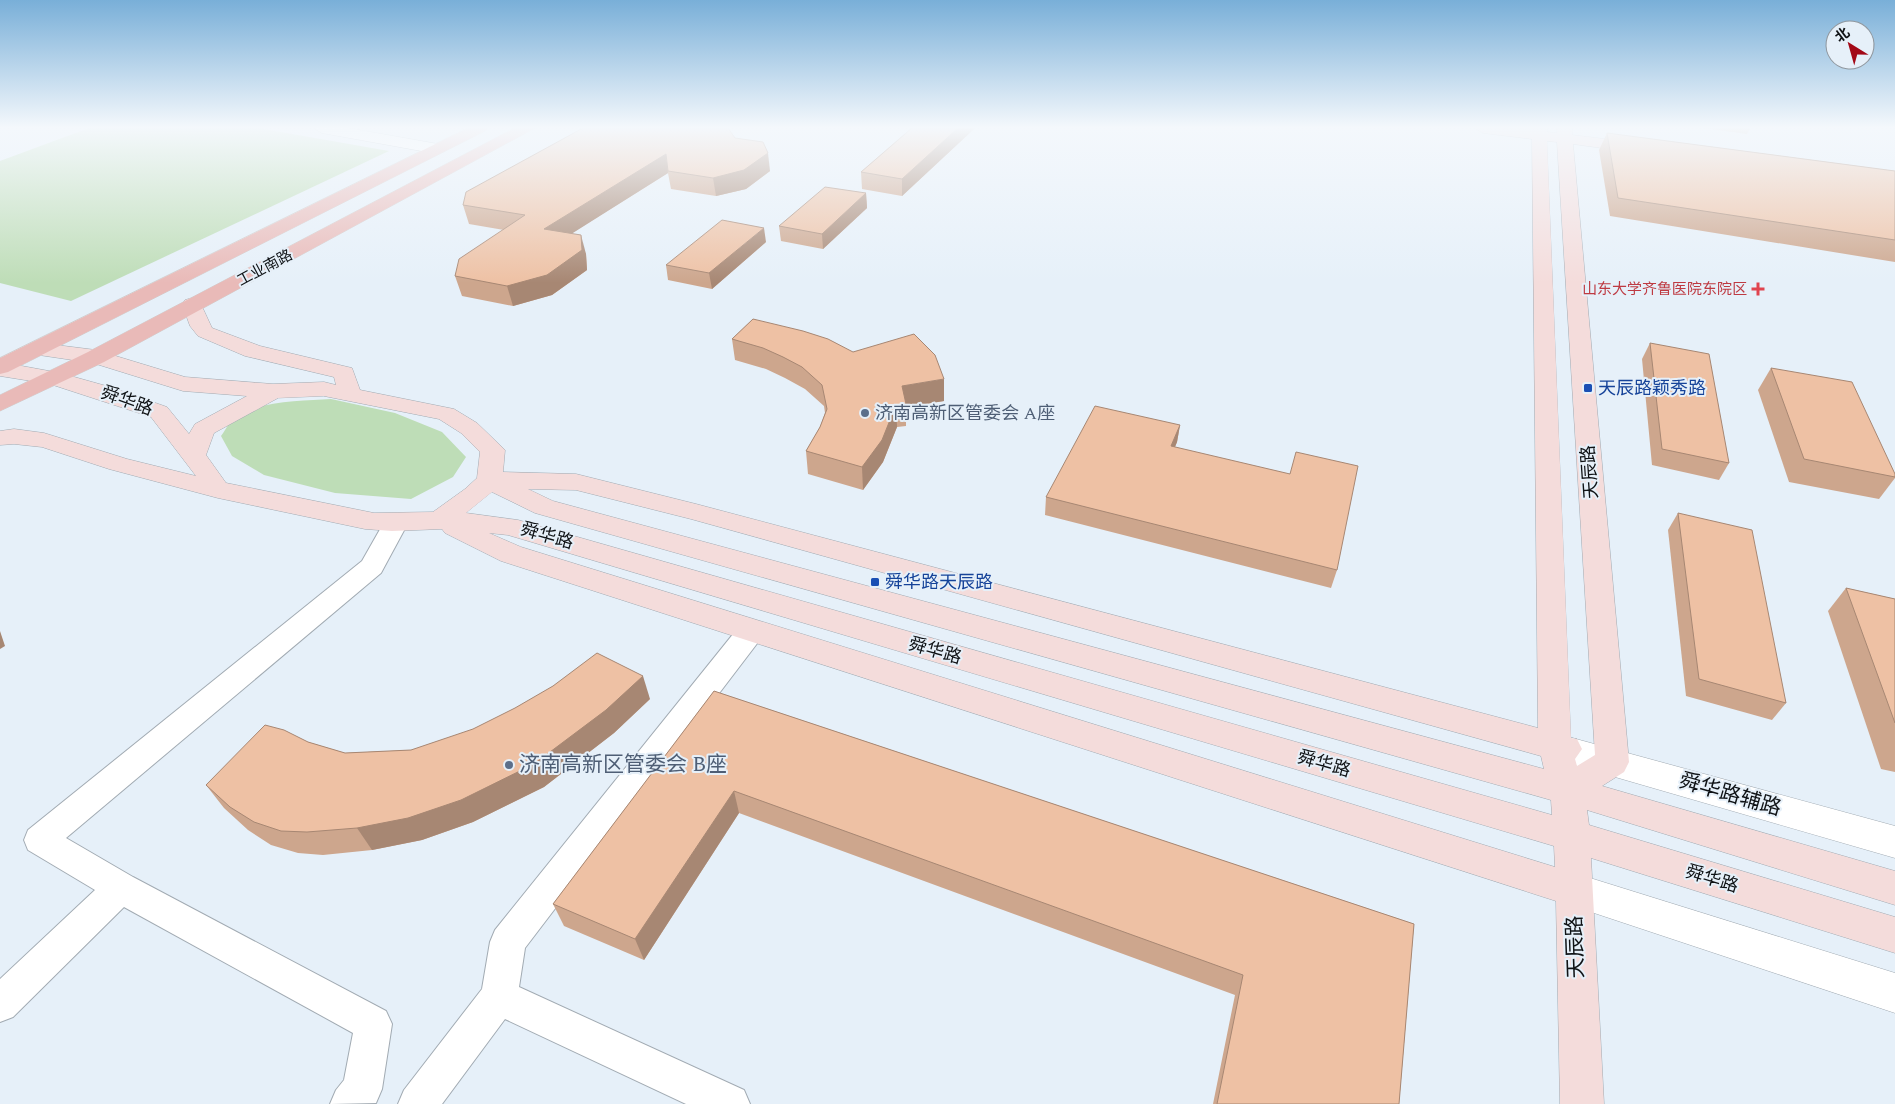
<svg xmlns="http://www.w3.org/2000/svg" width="1895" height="1104" viewBox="0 0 1895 1104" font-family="Spectral,'Noto Sans SC',serif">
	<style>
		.green { fill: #beddb7 }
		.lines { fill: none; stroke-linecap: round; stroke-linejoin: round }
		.minor-casing { stroke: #a2abb3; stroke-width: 2 }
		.tertiary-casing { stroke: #a2abb3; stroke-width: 1 }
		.secondary-casing { stroke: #a2abb3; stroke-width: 1 }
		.primary-casing { stroke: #cfd0d0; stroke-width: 1 }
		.minor { fill: #fff; fill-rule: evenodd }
		.tertiary { fill: #fff; fill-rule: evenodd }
		.secondary { fill: #f4dcdb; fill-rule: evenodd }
		.primary { fill: #e9bab8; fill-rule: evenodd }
		.wall { fill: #cda68d }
		.shaded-wall { fill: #a78773 }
		.building { fill: #eec1a4; stroke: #a78773 }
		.health-dot { fill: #e0444e; stroke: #e6f0f9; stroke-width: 2 }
		.transit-dot { fill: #1a4fb4; stroke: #e6f0f9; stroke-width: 2 }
		.service-dot { fill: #5c6f8a; stroke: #e6f0f9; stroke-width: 2 }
		.labels { text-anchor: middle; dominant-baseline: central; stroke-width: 4; stroke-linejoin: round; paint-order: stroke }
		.far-street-label { font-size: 15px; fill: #0f1215; stroke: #e6f0f9 }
		.far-health-label { font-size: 15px; fill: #be3a42; stroke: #e6f0f9; text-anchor: end }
		.transit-label { font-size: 18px; fill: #164399; stroke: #e6f0f9; text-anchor: start }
		.street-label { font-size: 18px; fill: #0f1215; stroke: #e6f0f9 }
		.service-label { font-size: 18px; fill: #4e5e75; stroke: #e6f0f9; text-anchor: start }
		.near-service-label { font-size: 21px; fill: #4e5e75; stroke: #e6f0f9; text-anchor: start }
		.near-street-label { font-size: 21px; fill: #0f1215; stroke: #e6f0f9 }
	</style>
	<rect width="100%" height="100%" fill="#e6f0f9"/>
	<g class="green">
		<polygon points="89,128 258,128 389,151 71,301 0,283 0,161"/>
		<path d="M331,399L395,413L442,432L466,457L453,477L411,499L335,493L264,475L232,456L221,436C225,431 228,424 232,420C256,400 302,401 331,399Z"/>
	</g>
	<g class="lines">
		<g class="minor-casing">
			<g id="minor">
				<polygon points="396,515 405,517 408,523 381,573 66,838 133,877 386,1011 392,1024 382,1089 376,1103 330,1104 336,1090 344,1080 353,1033 124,907 13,1017 0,1022 0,979 95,890 28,850 24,840 28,830 362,561 387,517"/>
				<polygon points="752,620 762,623 766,630 762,637 525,948 519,987 744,1090 750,1104 686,1104 505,1019 442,1104 398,1104 404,1090 482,989 490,942 495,930 742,623"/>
			</g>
		</g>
		<g class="tertiary-casing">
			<g id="tertiary">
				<polygon points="314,128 348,128 438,144 446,149 438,154 322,133"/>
				<polygon points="1565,736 1895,826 1895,858 1553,759 1548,749 1553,739"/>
				<polygon points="1574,873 1895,973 1895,1013 1561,902 1555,890 1561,878"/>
			</g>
		</g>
		<g class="secondary-casing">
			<path id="secondary" d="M1475,128H1547V132L1557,133L1556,128H1572V135L1638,143L1646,148L1638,153L1573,144L1629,762L1624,772L1602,786L1895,871V905L1587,810L1589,825L1895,917V953L1591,858L1604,1104H1560L1556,901L501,561L445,533L442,529L392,531L365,529L218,498L109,469L42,447L14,444L0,445V431L14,429L44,433L127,459L196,476L151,417L50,384L0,376V362L60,373L110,387L167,407L189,434L195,424L247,396L183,391L93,363L32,354L29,349L32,344L40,343L96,350L185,377L273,384L324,382L336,385L334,377L245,356L198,336L190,326L182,304L185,300L192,298L199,300L212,328L260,346L352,368L360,390L454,409L477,423L505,450L503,472L576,474L696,504L1538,728L1532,139L1483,133ZM1547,141L1557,142L1595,755L1577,766L1575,759L1582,749L1577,739L1571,738ZM324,396L439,419L461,433L480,452L477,478L465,489L433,512L374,513L226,483L206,455L214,433L278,398ZM528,489L576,490L691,519L1541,756L1544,769L553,501ZM492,492L535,513L1551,800L1552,815L518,520L466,513ZM489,533L508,535L1554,846L1555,867L521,547Z"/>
		</g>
		<g class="primary-casing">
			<g id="primary">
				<polygon points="468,128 488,128 485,131 8,372 0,374 0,358"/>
				<polygon points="515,128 535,128 104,362 0,411 0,395 88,352"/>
			</g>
		</g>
		<use href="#minor" class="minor"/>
		<use href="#tertiary" class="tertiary"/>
		<use href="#secondary" class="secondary"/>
		<use href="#primary" class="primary"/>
	</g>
	<g class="wall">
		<polygon points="910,128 975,128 902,196 862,189 861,172 911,128"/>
		<polygon points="1703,128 1750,128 1747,134"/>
		<polygon points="1607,133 1895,171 1895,262 1610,216 1599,150"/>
		<polygon points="735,138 770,171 746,189 716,196 671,189 668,173 572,233 586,254 587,270 552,295 513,306 462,296 455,276 504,230 469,224 463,205"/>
		<polygon points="866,193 867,208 823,249 781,241 779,226"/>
		<polygon points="766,242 712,289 668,280 666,265"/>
		<polygon points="753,319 944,401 906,407 906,426 897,427 883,462 863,490 808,474 806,451 820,427 825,413 824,406 805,389 785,378 766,369 735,360 732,339"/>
		<polygon points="1650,343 1729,463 1719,480 1652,465 1642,359"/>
		<polygon points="1771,368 1895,474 1895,478 1879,499 1789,482 1758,390"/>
		<polygon points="1180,425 1177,442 1175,447 1337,570 1331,588 1045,515 1046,497"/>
		<polygon points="1678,513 1786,703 1772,720 1686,696 1668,530"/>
		<polygon points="1846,588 1895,599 1895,772 1881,769 1828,611"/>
		<polygon points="714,691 1414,924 1399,1104 1213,1104 1235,995 739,813 644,960 564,926 553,904"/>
		<polygon points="650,699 614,733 544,787 473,822 422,840 372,850 323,855 298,853 271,845 248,830 224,808 206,785 308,742 345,753 411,750"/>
	</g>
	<g class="shaded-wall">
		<polygon points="958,128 975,128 902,196 902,179"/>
		<polygon points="768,153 770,171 746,189 716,196 713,178"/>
		<polygon points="666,154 668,173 549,248 544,229"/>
		<polygon points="866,193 867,208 823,249 822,234"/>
		<polygon points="764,228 766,242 712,289 709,273"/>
		<polygon points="581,235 586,254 587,270 552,295 513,306 507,286"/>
		<polygon points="944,379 944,401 906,407 902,386"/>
		<polygon points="896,405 897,427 883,462 863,490 862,467"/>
		<polygon points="1180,425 1177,442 1168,463 1171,446"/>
		<polygon points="0,631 5,646 0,649"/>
		<polygon points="643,676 650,699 614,733 544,787 473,822 422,840 372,850 357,828"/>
		<polygon points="734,791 739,813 644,960 635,939"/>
	</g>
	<g class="building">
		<polygon points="583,128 728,128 735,138 763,142 768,153 744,170 713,178 668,171 666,154 544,229 581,235 582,250 547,275 507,286 455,276 459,259 525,215 463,205 466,192"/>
		<polygon points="912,128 958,128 902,179 861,172"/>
		<polygon points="1607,133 1895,171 1895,240 1618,198"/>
		<polygon points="825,187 866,193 822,234 779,226"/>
		<polygon points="722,220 764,228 709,273 666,265"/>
		<polygon points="753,319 803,331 828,339 853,352 914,334 935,355 944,379 902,386 906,404 896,405 882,440 862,467 806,451 820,427 827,409 822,385 802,367 783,357 763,348 732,339"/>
		<polygon points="1650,343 1709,354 1729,463 1662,449"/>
		<polygon points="1771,368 1852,382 1895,474 1895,477 1804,459"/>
		<polygon points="1095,406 1180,425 1171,446 1290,474 1296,452 1358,466 1337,570 1046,497"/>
		<polygon points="1678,513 1752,530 1786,703 1699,679"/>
		<polygon points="1846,588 1895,599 1895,723"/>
		<polygon points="597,653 643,676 606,710 534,764 461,800 408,818 357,828 307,832 281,831 254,822 230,807 206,785 265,725 284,730 308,742 345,753 411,750 473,729 515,708 553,686"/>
		<polygon points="714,691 1414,924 1399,1104 1217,1104 1243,975 734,791 635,939 553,904"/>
	</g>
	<linearGradient id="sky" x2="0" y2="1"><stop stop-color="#79afd8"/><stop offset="0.45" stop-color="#f4f8fc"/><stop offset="1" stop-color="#f4f8fc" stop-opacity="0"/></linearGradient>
	<rect width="1895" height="283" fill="url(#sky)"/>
	<path class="health-dot" d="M1755.5 281.5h5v5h5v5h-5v5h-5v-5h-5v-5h5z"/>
	<g class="transit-dot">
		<rect x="1583" y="383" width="10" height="10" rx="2.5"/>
		<rect x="870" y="577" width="10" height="10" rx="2.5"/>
	</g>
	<g class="service-dot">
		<circle cx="865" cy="413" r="5"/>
		<circle cx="509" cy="765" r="5"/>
	</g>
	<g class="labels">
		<g class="far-street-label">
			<text transform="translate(265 268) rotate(-28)">工业南路</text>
		</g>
		<g class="far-health-label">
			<text x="1747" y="289">山东大学齐鲁医院东院区</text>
		</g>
		<g class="transit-label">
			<text x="1598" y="388">天辰路颖秀路</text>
			<text x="885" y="582">舜华路天辰路</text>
		</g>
		<g class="street-label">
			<text transform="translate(127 401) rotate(20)">舜华路</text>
			<text transform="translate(1590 472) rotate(-94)">天辰路</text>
			<text transform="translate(547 536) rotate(16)">舜华路</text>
			<text transform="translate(935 651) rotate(16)">舜华路</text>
			<text transform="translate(1324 764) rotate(16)">舜华路</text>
			<text transform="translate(1712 879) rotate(17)">舜华路</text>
		</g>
		<g class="service-label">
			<text x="875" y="413">济南高新区管委会 A座</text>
		</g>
		<g class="near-service-label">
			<text x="519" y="765">济南高新区管委会 B座</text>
		</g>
		<g class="near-street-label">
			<text transform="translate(1730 795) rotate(16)">舜华路辅路</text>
			<text transform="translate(1576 947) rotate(-92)">天辰路</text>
		</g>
	</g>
	<g transform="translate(1850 45) rotate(323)"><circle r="24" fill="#e6f0f9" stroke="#90979e"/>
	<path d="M0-4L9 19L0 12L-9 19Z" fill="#a30917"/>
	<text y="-8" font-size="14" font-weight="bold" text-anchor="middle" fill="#0f1215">北</text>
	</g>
</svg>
